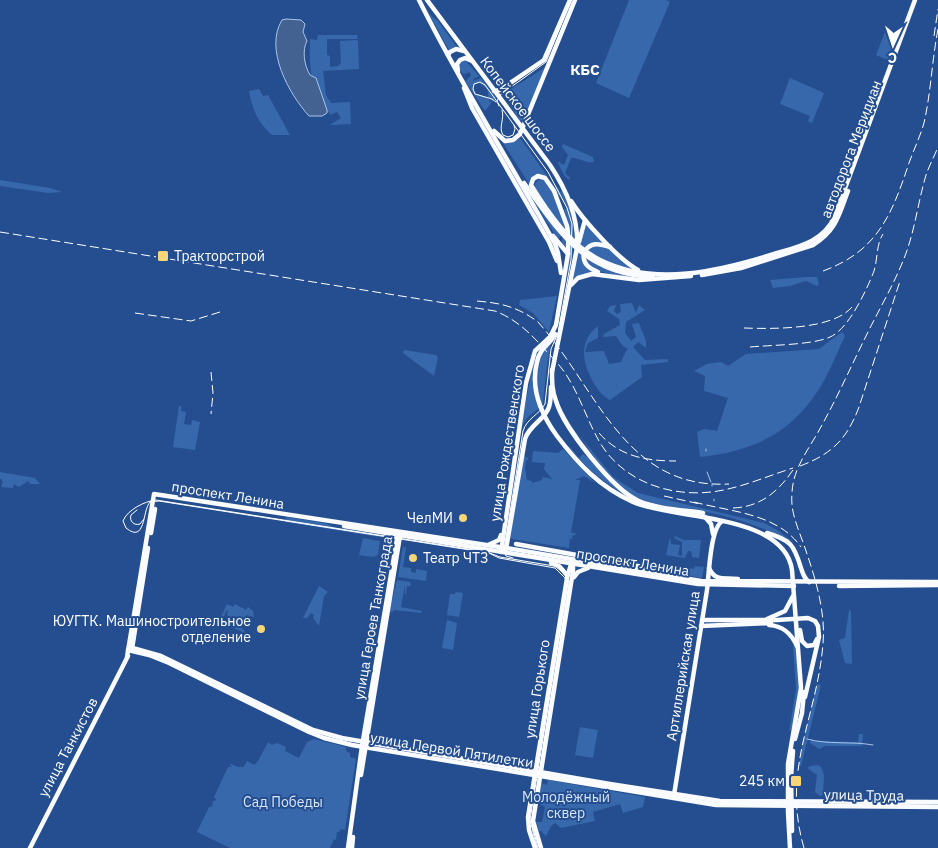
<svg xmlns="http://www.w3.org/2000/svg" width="938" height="848" viewBox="0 0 938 848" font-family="'IBM Plex Sans',sans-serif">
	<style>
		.green { fill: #3868ac }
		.water { fill: #446291; stroke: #a8c5ec }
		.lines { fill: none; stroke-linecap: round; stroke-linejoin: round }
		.stream { stroke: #a8c5ec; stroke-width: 1 }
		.major { stroke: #f9fbff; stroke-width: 4.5 }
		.tram { stroke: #fff; stroke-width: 1 }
		.rail { stroke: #fff; stroke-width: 1; stroke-dasharray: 9 4; stroke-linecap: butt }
		.poi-dot { fill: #f6d677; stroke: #244e8f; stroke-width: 2 }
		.labels { text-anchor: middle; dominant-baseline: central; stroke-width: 4; stroke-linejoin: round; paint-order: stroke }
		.street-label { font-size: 14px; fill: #fff; stroke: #244e8f }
		.poi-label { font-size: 14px; fill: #fff; stroke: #244e8f; text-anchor: end }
		.park-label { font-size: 14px; fill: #d9e6f9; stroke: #244e8f }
		.neighbourhood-label { font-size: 15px; font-weight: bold; fill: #fff; stroke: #244e8f }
	</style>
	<rect width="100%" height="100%" fill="#244e8f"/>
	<g class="green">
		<polygon points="629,0 666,0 670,2 629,98 596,83"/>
		<polygon points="429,14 438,21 456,46 449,50"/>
		<polygon points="897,28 903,30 890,61 876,55 885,32 894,36"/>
		<path d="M318,35H357L358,39H327V55L330,56V67L338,66L341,63L340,41L356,40L358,41L359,69L323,71L326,95L331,103L350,102L351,124L330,125L341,118L337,112L330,115L329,112L324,113C311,86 309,68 310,39L317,40Z"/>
		<polygon points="465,60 479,76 476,78 474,78 473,81 481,78 496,97 495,99 484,84 494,99 492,102 488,97 488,91 483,85 479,83 474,85 473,89 475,93 487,97 491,103 485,111 465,81 471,76 470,72 464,74 461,72 459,64 461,61"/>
		<polygon points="546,67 524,118 520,121 503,94"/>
		<polygon points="790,78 824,93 812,123 808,121 810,116 780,104"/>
		<path d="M259,89L263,96L268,95L290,135H272C258,123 252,109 249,91Z"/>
		<polygon points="520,138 548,177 539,174 530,178 529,183 533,190 503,143 512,143"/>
		<path d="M563,144L593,157L594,162C586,164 580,157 571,158L565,173L570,178L569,180L564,175L557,161L564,165L568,155L562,147Z"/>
		<path d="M549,178L555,188L558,187L560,192L562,191C577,221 575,239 570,270H568L567,276L569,227L563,210L567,208L562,198L557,195Z"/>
		<polygon points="540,179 544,180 552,192 567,230 566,250 561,243 565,228 560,238 557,238 531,197 533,199 539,194 535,187 535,183"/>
		<polygon points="0,180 50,188 62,192 48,193 0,186"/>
		<path d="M585,223L605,244C590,240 588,244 582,258L596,273L573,280L580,241Z"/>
		<path d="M598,245L611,249L631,269L621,266L618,274L631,277C614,275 599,274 586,262C586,251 587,249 598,245Z"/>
		<polygon points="806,277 817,277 819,284 817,286 806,281 790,286 773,288 770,280"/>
		<polygon points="557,296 549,332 533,313 519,305 520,300"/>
		<path d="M632,303L636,313L639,305L645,310L626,322L625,333L631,341L636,337L632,324L639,323L646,341V348L638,342L633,347L645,360L668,359V362L641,365L642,377L610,400C602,396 596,388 592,380C582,360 579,341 598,326V338L588,343L585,352L604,351L609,364L621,362L626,351L628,349L622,345L616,336L603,337L604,334L620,325L619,319L607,311L610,306L616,305L614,311L617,314L621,312L620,304Z"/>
		<path d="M842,332L845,336C836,354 829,375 817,392C788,436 751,451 700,457L697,432L704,429L717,431L728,398L704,391L705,376L694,371L707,364L721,362L728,366L746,354L819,349Z"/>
		<path d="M551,342L547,365L543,402C541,409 534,411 529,416C523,422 521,429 519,438L534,359L540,357L541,353Z"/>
		<polygon points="404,350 436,355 438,357 434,376 403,353"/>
		<polygon points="179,406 181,406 181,411 186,412 184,424 191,425 192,420 200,422 195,450 173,447"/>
		<path d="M575,430L613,477L638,493L764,523L777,530L793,542C773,531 733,517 711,513C684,508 652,507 629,493C606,478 591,451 575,430Z"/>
		<path d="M568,446H569L579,458L583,454L593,461L614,486L632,499C607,485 586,469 568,446Z"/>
		<polygon points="563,449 595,483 584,476 575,480 580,480 571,533 576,533 575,535 571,536 573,537 572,539 570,538 569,548 512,539 510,537 523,455 528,458 528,460 526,460 525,468 527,480 532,481 532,483 542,480 543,477 552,479 544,469 545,463 532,462 533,451 558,453"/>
		<polygon points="0,472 35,478 40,484 30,484 28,481 19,487 14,484 13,488 1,487 3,482 0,478"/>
		<polygon points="286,517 325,523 334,527 386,538 285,522"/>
		<polygon points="675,536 684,540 701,540 699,558 692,557 691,551 688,551 685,558 666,555 670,537 671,544 680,545 678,555 682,556 682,542 674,538"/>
		<polygon points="363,538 380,541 378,555 373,557 359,555"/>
		<polygon points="403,547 406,547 403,567 411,568 411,572 416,573 416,569 427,571 426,581 398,577"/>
		<polygon points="663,564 694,569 695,566 704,567 702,578 662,571"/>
		<polygon points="397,580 410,582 411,586 407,586 406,594 405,594 405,585 401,607 422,611 421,613 394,610 393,612 390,612 385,642 391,604"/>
		<polygon points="319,586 328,592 324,596 319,626 313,618 314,616 312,613 310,614 307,618 303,618"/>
		<polygon points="456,592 463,593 459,617 447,615 450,594 455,594"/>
		<polygon points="227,604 233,607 235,604 246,610 248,607 253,611 254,617 246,615 247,622 243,625 228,618 227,614 228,610 226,611 223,620 242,628 245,631 244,633 219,621"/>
		<polygon points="849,610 851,611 852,664 845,663 839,640 845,638"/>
		<polygon points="447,620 457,623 453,650 442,648"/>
		<path d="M793,646H796C798,666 804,718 789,732L796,689Z"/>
		<polygon points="817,684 821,685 801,766 799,766 803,742"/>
		<polygon points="580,727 598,730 593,758 575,755"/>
		<polygon points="859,734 863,734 862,746 825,746 819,749 810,743 811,739 815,741 858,742"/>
		<polygon points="314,739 346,747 346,751 350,753 350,757 356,759 345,830 341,829 339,832 337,832 336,840 334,839 330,848 230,848 197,832 209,807 212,807 213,801 215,801 216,800 214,797 228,767 232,767 230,765 231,764 238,767 243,767 242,770 247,761 254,765 258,761 268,742 272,745 277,743 286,747 285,751 299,758 307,742"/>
		<polygon points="818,765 821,767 824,775 823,795 820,796 815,792 817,775 807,768 811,766"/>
		<polygon points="548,780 645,797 643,807 623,813 620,804 593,812 595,821 561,828 555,823 551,826 546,836 541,831 539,831 536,822 542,822 545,807 538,803 541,783 547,785"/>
	</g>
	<path class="water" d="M286,19L301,20L305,24L303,32L307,41C302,50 304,65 310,75L316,78L327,110V113L322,116H309C289,94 264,49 282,20Z"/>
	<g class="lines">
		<g class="stream">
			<polyline points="706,451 706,449"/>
			<polyline points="707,472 711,482"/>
			<polyline points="712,485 712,486"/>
			<polyline points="714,499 714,501"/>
			<path d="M807,739C828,745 852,741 873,745"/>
		</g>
		<g class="major">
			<path d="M419,0C460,83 510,162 555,244L558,253L561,273"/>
			<path d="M427,0L550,165C566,189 579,219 577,248L552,372"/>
			<polyline points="448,55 450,52 456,49 464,51"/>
			<polyline points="458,71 457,64 460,60 465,58 472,61"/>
			<polyline points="464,88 472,108 549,242 557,261"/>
			<polyline points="494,91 500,90 544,60 570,0"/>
			<polyline points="494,131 505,141 513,140 520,134 575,0"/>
			<path d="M524,183C560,233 584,274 653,277"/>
			<path d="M571,201C583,220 618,259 638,270"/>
			<polyline points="553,236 568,254"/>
			<polyline points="579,242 585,220"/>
			<path d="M598,272C588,268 582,263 584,252C591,242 598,243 610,247"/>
			<path d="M702,275L741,268L813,245C836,231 839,215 848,191"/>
			<polyline points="571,285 578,278 592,274 639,280 691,276"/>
			<path d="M555,334C550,345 540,347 537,362C530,389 541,414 557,436C579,465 600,487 633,502C674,520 784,513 792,570L801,688L788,764V812L790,848"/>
			<path d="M552,370C552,381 552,391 556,401C564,428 613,490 639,501C658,509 682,510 703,513"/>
			<polyline points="705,517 711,524 713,534"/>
			<polyline points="344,526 698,584 794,586"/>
			<polyline points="151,533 155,509"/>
			<path d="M767,533C791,540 794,545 801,568C803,574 804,578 809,582"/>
			<polyline points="516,544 643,567 657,573"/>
			<polyline points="488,545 499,540 501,535"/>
			<path d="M506,549L525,439C529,425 545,420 549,407C551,401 551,394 551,387"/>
			<path d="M501,552L526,383L535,351L550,337L556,325L568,254C568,245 569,235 567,226L554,191L545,178L538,176L533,179L531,185C548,213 570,245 600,260C654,287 720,271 774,254C797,247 823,242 834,218L915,0"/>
			<polyline points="551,563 559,566 567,575"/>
			<path d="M709,568C715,582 725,577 738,579"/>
			<polyline points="574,577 578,572 588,568"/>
			<polyline points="839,586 938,585"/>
			<polyline points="767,619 785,611 793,596"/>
			<polyline points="702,620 777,620 808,618 815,621 818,626 819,637 805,697"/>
			<path d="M769,625C783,626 791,633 797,646"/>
			<polyline points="701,626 771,623"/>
			<polyline points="800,630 802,641 807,646 814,645 817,639"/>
			<polyline points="129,647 161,656 313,730 342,738 610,784 720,801 938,802"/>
			<polyline points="132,649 148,548"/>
			<polyline points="128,650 149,655 169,663 309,732 324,738 352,745 716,805 938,807"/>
			<polyline points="127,657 154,494 506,548 701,581 938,582"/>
			<polyline points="795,739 802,713 804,692"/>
			<polyline points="361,775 400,536 399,533"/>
			<path d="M674,795L707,590C709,576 710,526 723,521"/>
			<polyline points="792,831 791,777 793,751"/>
			<polyline points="30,848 128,656"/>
			<polyline points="348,848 362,746 398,533"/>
			<polyline points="352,848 353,837"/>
			<polyline points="535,848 529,830 528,817 567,578 571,564"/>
			<polyline points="541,848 533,821 573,571 573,564"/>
		</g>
		<g class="tram">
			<path d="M496,102L492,99L475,94L473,89L474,84L480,82L485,85L548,172L567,208L572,224L571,260L558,333L551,349L545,404C539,415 527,418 523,431L504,550L506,556L513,558"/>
			<polyline points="499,106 497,101 500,95 546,62 571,0"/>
			<path d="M502,110C505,119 498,127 503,135L508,137L513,135L515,129L514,125"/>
			<path d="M137,510L131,515C129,521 134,526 140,524L144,519"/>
			<polyline points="539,767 540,772 544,776 716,803 938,805"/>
			<path d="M537,848L530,820L568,583L565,578L555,568L499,558L489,553L159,501L150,502C142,511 146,544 126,528L123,521C127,510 145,501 156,500L487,552L500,557L554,566C560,569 568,577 569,583L532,818V825L538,848"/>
		</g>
		<g class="rail">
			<polyline points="934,36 938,9"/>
			<path d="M0,232L495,311C518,320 532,335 548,353C555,360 562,368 567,376C580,396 587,420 599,441C624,485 680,501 728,489C750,484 771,475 793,468"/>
			<path d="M823,271C878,251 892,214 909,163C914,149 920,137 924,123C931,92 932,60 938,29"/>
			<path d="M477,301C501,303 518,307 538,322C596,386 624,490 729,484"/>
			<polyline points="135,313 191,321 220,312"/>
			<path d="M744,328C773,329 832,330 852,307"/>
			<path d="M750,347C771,345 813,345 830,337C849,329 867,289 874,271C878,258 876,245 883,234"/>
			<polyline points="211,372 213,393 211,414"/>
			<path d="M599,433C620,457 647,461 676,461"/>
			<path d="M800,466C832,454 847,439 859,407L900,281"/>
			<polyline points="664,496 700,504"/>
			<path d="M694,502C731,512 777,513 801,547"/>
			<path d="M733,508C760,507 778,492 793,470"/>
			<path d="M804,848C781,769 817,718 823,644C826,612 815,577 805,548C799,530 790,513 792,493C793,467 810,448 822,425C839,394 853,362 869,330C881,306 895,282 905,256C915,230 918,202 926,175C929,166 934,157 938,147"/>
		</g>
	</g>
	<g class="poi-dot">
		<rect x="157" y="250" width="12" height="12" rx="2.5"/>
		<circle cx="463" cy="518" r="5"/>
		<circle cx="413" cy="558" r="5"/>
		<circle cx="261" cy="629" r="5"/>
		<rect x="790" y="775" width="12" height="12" rx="2.5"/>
	</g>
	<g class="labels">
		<g class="street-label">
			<text transform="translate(518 104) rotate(53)">Копейское шоссе</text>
			<text transform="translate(851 149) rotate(-69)">автодорога Меридиан</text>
			<text transform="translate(507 443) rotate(-81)">улица Рождественского</text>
			<text transform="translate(228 495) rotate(9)">проспект Ленина</text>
			<text transform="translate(633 562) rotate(9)">проспект Ленина</text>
			<text transform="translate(373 618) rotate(-80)">улица Героев Танкограда</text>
			<text transform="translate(683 666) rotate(-81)">Артиллерийская улица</text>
			<text transform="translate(537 689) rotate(-81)">улица Горького</text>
			<text transform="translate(68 747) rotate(-62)">улица Танкистов</text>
			<text transform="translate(452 750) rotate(9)">улица Первой Пятилетки</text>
			<text transform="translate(864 795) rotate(1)">улица Труда</text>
		</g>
		<g class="poi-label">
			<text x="174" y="256" text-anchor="start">Тракторстрой</text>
			<text x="453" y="518">ЧелМИ</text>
			<text x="423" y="558" text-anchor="start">Театр ЧТЗ</text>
			<text x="251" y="621">ЮУГТК. Машиностроительное<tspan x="251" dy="16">отделение</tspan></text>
			<text x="785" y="781">245 км</text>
		</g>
		<g class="park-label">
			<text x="566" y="797">Молодёжный<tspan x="566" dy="16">сквер</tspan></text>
			<text x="283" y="802">Сад Победы</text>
		</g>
		<g class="neighbourhood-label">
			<text x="585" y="69">КБС</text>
		</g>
	</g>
	<g transform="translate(893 45) rotate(183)" stroke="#244e8f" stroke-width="4" paint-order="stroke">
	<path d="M0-4L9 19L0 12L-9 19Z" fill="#ffffff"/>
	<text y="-8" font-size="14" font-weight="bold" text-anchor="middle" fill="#ffffff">С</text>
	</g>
</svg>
